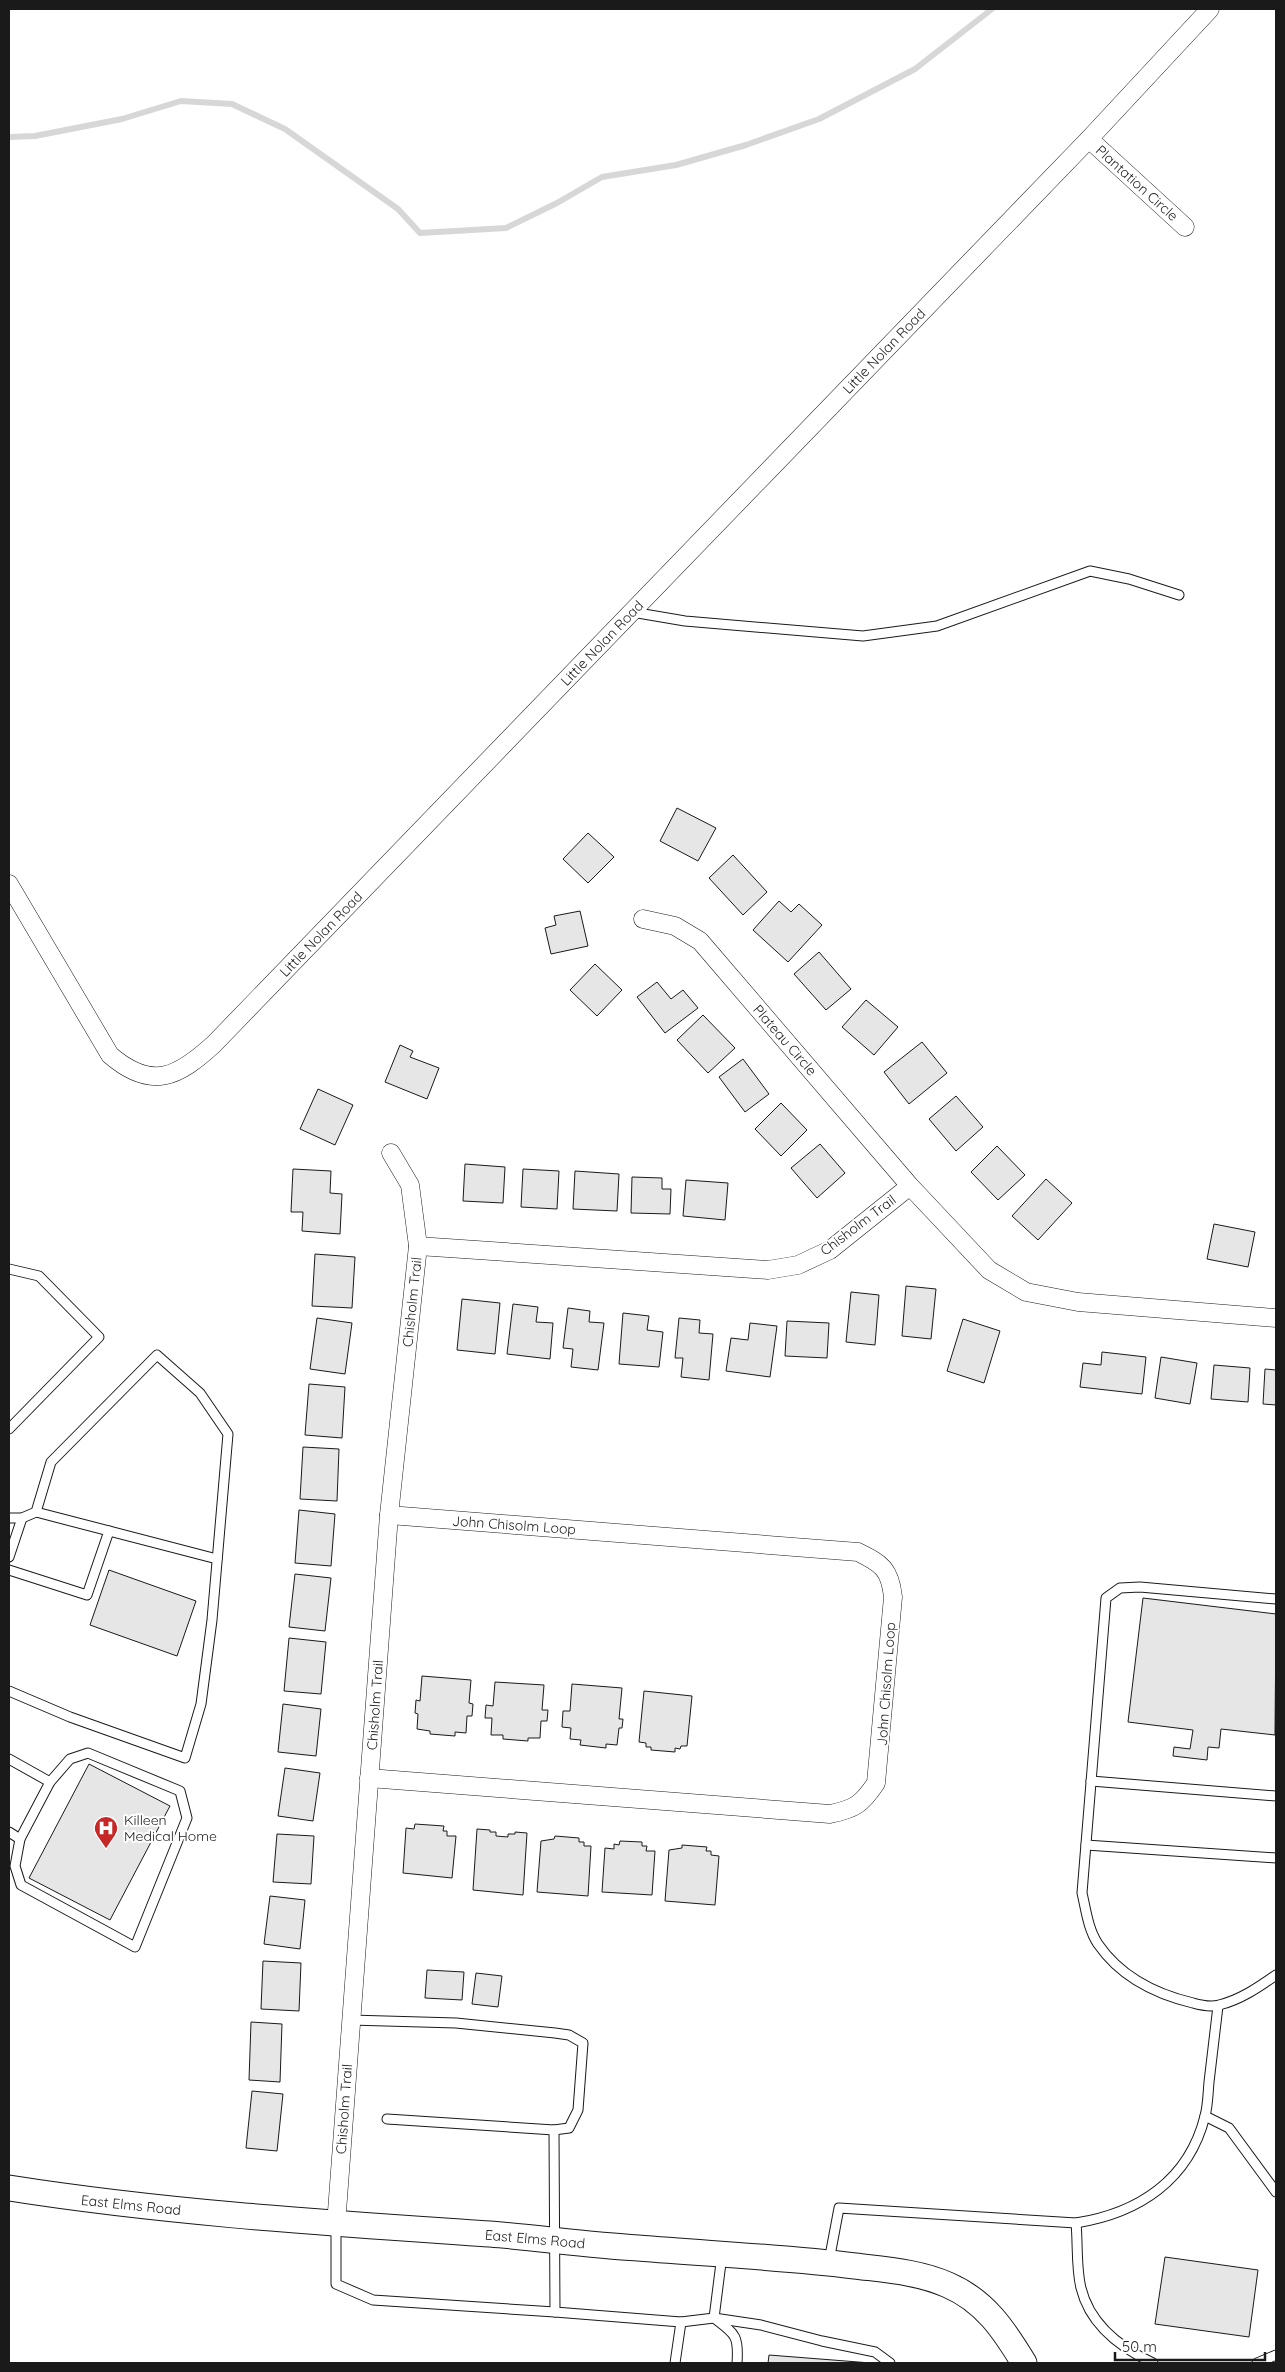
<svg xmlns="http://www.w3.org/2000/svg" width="1285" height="2372" viewBox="0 0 1285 2372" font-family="Quicksand,sans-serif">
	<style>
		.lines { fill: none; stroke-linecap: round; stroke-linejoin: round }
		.stream { stroke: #d7d7d7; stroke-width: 6 }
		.building { fill: #e6e6e6; stroke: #1a1a1a }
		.lane-casing { stroke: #1a1a1a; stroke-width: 11 }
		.street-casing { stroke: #1a1a1a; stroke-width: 19 }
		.secondary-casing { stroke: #1a1a1a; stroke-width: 27 }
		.lane { stroke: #fff; stroke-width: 9 }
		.street { stroke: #fff; stroke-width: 18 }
		.secondary { stroke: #fff; stroke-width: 25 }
		.labels { text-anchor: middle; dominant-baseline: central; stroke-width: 4; stroke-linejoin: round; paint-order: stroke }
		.street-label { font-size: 14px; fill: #1a1a1a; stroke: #fff }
		.poi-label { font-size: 14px; fill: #1a1a1a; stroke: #fff; text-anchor: start }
	</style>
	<rect width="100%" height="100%" fill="#fff"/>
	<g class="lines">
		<polyline class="stream" points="9,137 35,136 122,119 181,101 232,104 285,129 398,209 420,233 506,228 557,203 602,177 676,165 746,145 819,119 915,69 992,9"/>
	</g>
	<g class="building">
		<polygon points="677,808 716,828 698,861 660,841"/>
		<polygon points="588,833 614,857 588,883 563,859"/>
		<polygon points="733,855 767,892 743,915 709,878"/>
		<polygon points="779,901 791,912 799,904 822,925 788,962 753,930"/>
		<polygon points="580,911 588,946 551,954 545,928 556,925 554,916"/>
		<polygon points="819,952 851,989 826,1010 794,974"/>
		<polygon points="595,964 622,990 597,1016 570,990"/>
		<polygon points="657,982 671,999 683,990 698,1008 665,1033 637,997"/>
		<polygon points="866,1000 898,1027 874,1055 842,1027"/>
		<polygon points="703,1015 735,1048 708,1073 677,1040"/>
		<polygon points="922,1042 947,1073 909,1104 884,1072"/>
		<polygon points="400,1045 413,1051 410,1057 439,1068 427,1099 385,1082"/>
		<polygon points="743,1059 769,1094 745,1112 719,1077"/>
		<polygon points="318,1089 353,1105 335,1145 300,1129"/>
		<polygon points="956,1096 983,1127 956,1151 929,1119"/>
		<polygon points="781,1103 807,1130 781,1156 755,1129"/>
		<polygon points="820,1144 845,1173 817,1198 791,1168"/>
		<polygon points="997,1146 1025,1175 998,1200 971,1172"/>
		<polygon points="465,1164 505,1167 503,1203 463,1201"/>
		<polygon points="293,1169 331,1171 330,1193 342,1194 340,1234 302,1231 303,1212 291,1212"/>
		<polygon points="523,1169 559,1171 557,1209 521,1207"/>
		<polygon points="575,1171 619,1174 617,1211 573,1209"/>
		<polygon points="632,1177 662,1178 662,1189 671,1189 670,1214 631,1213"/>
		<polygon points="1046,1179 1072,1203 1038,1240 1012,1216"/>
		<polygon points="686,1180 728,1183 725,1220 683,1216"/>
		<polygon points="1214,1224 1255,1232 1248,1267 1207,1259"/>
		<polygon points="315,1254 355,1257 352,1308 312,1306"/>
		<polygon points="906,1286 936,1289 931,1339 902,1336"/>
		<polygon points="851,1292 879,1295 875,1345 846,1342"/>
		<polygon points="462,1299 500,1303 495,1354 457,1350"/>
		<polygon points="513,1304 538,1307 536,1322 553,1323 550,1359 507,1354"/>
		<polygon points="568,1308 590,1311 589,1322 604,1323 598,1370 571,1367 573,1349 563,1348"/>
		<polygon points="623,1313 649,1316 647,1330 663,1332 659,1367 619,1364"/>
		<polygon points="317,1318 352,1323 345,1374 310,1369"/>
		<polygon points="679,1318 700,1320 699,1333 713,1334 709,1380 681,1377 683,1358 675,1358"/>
		<polygon points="963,1319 1000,1331 984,1383 947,1371"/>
		<polygon points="787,1321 829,1323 827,1358 785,1356"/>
		<polygon points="750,1323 777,1326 770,1377 726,1371 731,1338 748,1340"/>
		<polygon points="1102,1352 1146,1357 1142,1394 1080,1387 1083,1363 1101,1365"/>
		<polygon points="1161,1357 1197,1363 1190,1404 1155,1398"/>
		<polygon points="1214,1365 1250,1368 1248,1402 1211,1399"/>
		<polygon points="1265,1369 1276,1370 1276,1405 1263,1404"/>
		<polygon points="309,1384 345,1387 342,1438 305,1435"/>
		<polygon points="303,1447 339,1449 337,1501 300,1499"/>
		<polygon points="299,1510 335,1514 331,1566 295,1563"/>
		<polygon points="109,1570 196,1601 177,1656 90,1625"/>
		<polygon points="295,1574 331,1578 325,1631 289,1627"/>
		<polygon points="1143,1598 1276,1614 1275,1735 1221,1729 1219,1748 1208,1747 1207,1760 1173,1756 1174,1747 1190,1749 1193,1730 1128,1722"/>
		<polygon points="289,1638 326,1642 321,1694 284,1691"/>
		<polygon points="422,1676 471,1680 469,1703 473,1704 472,1716 467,1716 466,1733 455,1732 455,1736 430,1734 430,1731 417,1729 418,1714 415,1713 416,1700 420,1701"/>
		<polygon points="495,1682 544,1685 542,1710 548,1710 547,1721 541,1721 540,1738 528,1738 528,1741 503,1739 503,1735 491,1735 492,1718 485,1718 486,1705 493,1706"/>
		<polygon points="572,1684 622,1688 619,1719 623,1719 622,1728 619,1728 617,1745 606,1744 606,1748 580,1745 581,1740 570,1739 571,1728 562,1727 563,1711 570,1711"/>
		<polygon points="644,1691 692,1696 687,1746 681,1746 680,1749 675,1748 675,1752 651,1750 651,1747 646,1747 646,1743 639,1742"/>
		<polygon points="283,1704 321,1709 316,1756 278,1752"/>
		<polygon points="89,1764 170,1806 110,1920 29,1878"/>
		<polygon points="285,1768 320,1773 313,1821 278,1816"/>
		<polygon points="415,1824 444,1826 443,1831 447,1831 447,1836 456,1836 452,1878 403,1873 406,1828 414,1829"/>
		<polygon points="477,1829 490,1830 490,1832 496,1832 496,1836 508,1837 508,1834 515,1834 515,1832 527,1833 523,1895 473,1890"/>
		<polygon points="277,1834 314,1836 311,1884 273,1882"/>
		<polygon points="555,1836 579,1838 579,1842 584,1842 584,1846 591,1846 588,1896 537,1892 541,1841 554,1839"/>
		<polygon points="620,1841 642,1842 642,1846 647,1846 646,1851 655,1851 652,1895 602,1892 605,1848 614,1849 614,1844 619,1845"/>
		<polygon points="682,1845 707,1847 706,1851 711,1851 711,1855 719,1856 715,1905 665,1901 669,1850 682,1848"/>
		<polygon points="270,1896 305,1900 300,1949 264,1944"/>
		<polygon points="263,1961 301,1963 299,2011 261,2009"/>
		<polygon points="427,1970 464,1972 462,2000 425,1998"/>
		<polygon points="476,1973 502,1976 498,2007 472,2004"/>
		<polygon points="251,2022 282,2024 280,2082 249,2080"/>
		<polygon points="252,2091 283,2094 277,2151 246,2148"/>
		<polygon points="1165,2257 1258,2270 1249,2337 1155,2324"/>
		<polygon points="769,2355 871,2363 768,2363"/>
	</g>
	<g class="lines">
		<g class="lane-casing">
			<g id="lane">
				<polyline points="632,612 685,621 863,636 937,626 1090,571 1129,579 1179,595"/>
				<polyline points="9,1269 39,1276 99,1337 9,1429"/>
				<polyline points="36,1512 217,1559"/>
				<polyline points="9,1518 22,1518 36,1512 51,1462 157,1355 200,1393 228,1434 212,1620 201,1704 185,1758 70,1717 9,1691"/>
				<polyline points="9,1557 22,1518"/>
				<polyline points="9,1570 87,1595 109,1531"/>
				<path d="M1276,1599L1140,1587L1120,1588L1106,1598L1082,1893C1086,1910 1088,1929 1098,1944C1120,1976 1155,1994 1193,2003C1200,2005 1212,2007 1219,2005C1240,2000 1259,1987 1276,1975"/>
				<polyline points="9,1759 50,1782 70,1759 88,1753 180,1791 187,1818 135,1947 21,1885 15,1866 20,1839 9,1832"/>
				<polyline points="1091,1781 1276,1796"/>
				<polyline points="20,1839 50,1782"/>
				<polyline points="1086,1845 1276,1858"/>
				<polyline points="350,2020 456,2023 555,2033 569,2035 583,2043 578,2110 569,2128 554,2130 555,2312 681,2322 714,2318 761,2325 822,2341 875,2352 890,2363"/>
				<polyline points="1205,2116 1229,2128 1276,2192"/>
				<polyline points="387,2119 554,2130"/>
				<path d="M1076,2223C1078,2244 1076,2268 1081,2288C1090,2325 1121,2348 1153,2363"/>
				<polyline points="336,2225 336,2284 373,2300 555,2312"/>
				<path d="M722,2255L714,2318C735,2334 739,2335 737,2363"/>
				<path d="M829,2261L839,2208L1076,2223C1139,2213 1189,2180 1205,2116C1208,2105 1208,2093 1209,2082C1212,2056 1215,2031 1218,2006"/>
				<polyline points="675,2363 681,2322"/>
				<polyline points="1257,2363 1276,2355"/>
			</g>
		</g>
		<g class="street-casing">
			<g id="street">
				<polyline points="1089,139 1185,227"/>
				<path d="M9,884L110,1055C152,1091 178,1077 214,1044L1089,139L1210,9"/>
				<polyline points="643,919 675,926 700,941 910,1186 989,1270 1026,1292 1078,1302 1276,1318"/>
				<polyline points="418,1246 768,1270 798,1265 830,1250 910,1186"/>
				<path d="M369,1778L830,1814C855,1809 862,1804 876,1783L893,1597C890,1569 882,1564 858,1552L389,1515"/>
				<polyline points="336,2225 389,1515 418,1246 410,1185 391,1153"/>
			</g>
		</g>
		<g class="secondary-casing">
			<path id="secondary" d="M9,2188C168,2213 329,2223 490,2234C539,2238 589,2245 638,2248C710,2254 783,2257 855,2266C887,2270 919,2272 948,2285C985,2301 1004,2330 1024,2363"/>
		</g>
		<use href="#lane" class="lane"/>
		<use href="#street" class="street"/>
		<use href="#secondary" class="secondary"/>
	</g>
	<defs>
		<g id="hospital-pin" transform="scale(1.25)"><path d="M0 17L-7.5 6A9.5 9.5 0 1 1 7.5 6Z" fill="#c62828" stroke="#fff"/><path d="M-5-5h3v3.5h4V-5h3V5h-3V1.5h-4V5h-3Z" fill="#fff"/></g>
	</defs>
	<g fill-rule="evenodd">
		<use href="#hospital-pin" x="106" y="1828"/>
	</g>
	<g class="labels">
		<g class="street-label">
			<text transform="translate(1137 183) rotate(42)">Plantation Circle</text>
			<text transform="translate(884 351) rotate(-46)">Little Nolan Road</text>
			<text transform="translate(602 643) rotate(-46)">Little Nolan Road</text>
			<text transform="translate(321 934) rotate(-46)">Little Nolan Road</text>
			<text transform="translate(785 1040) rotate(49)">Plateau Circle</text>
			<text transform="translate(858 1225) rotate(-37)">Chisholm Trail</text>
			<text transform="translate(412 1302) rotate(-84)">Chisholm Trail</text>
			<text transform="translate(514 1525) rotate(4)">John Chisolm Loop</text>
			<text transform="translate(886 1684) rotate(-86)">John Chisolm Loop</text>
			<text transform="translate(375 1705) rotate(-86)">Chisholm Trail</text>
			<text transform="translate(344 2109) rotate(-86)">Chisholm Trail</text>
			<text transform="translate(131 2205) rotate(6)">East Elms Road</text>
			<text transform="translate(535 2239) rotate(5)">East Elms Road</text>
		</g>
		<g class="poi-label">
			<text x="124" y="1820">Killeen<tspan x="124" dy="16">Medical Home</tspan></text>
		</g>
	</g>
	<rect width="1285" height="2372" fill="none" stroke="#1a1a1a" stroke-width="20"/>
	<path d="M1115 2352v8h150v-8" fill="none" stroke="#1a1a1a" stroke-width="2.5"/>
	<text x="1122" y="2352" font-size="15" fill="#1a1a1a" stroke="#ffffff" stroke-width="4" paint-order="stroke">50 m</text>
</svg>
